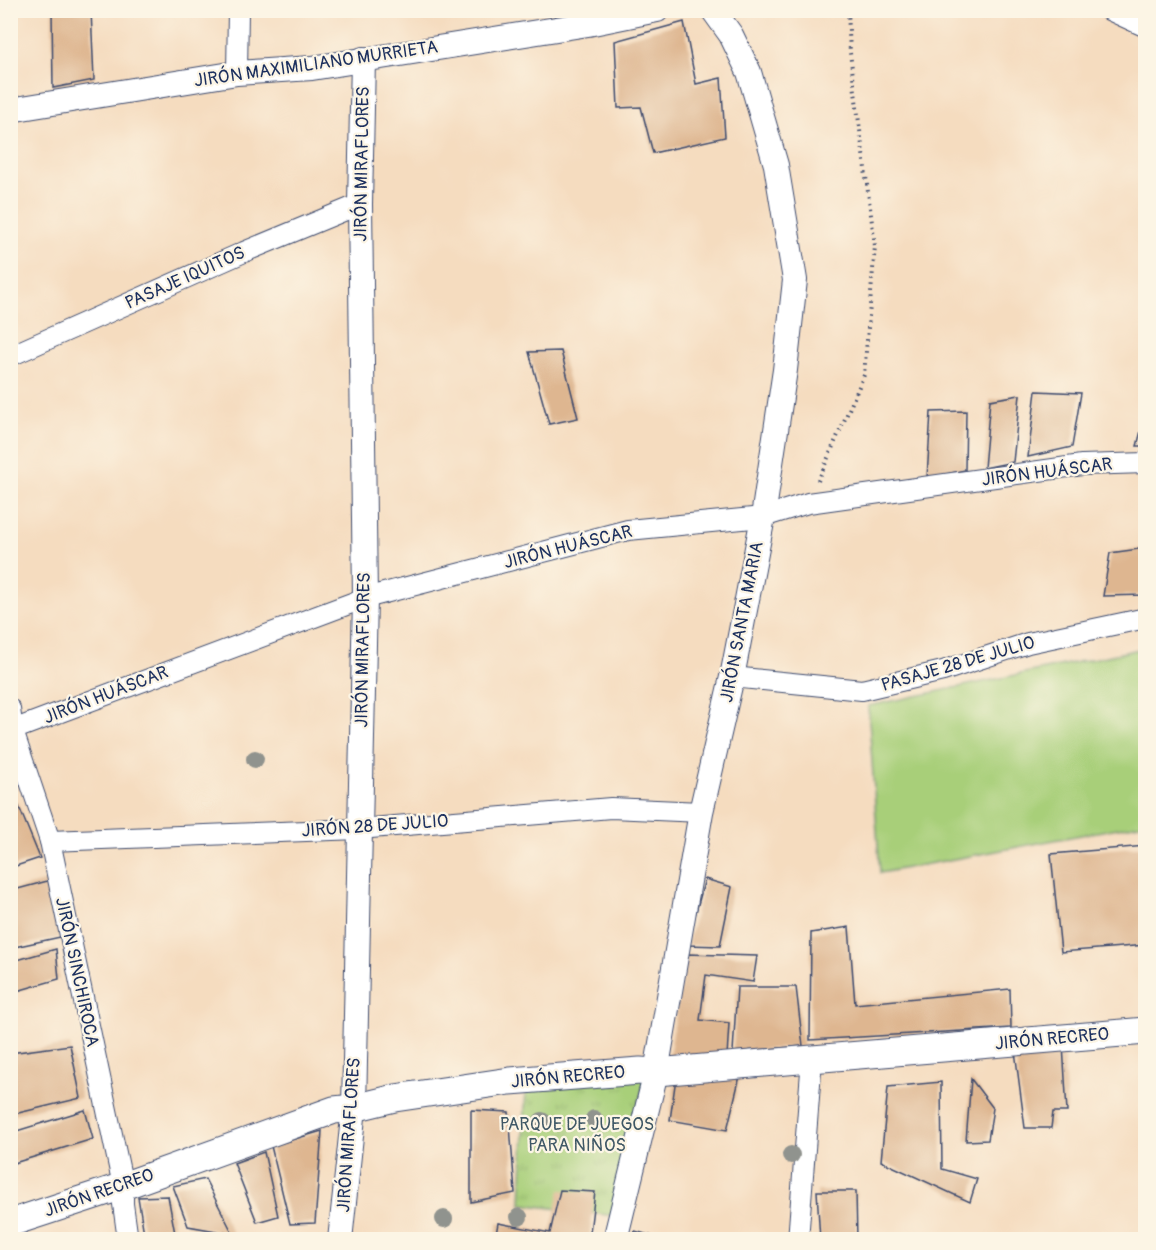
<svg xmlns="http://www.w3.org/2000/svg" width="1156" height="1250" viewBox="0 0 1156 1250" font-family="Pangolin,sans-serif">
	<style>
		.grass { fill: url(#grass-tufts); stroke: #627f6c; stroke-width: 1.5 }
		.pitch { fill: #a8cf79; stroke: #627f6c; stroke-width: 1.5 }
		.building { fill: #deb690 }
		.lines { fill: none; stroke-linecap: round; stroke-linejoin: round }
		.minor-casing { stroke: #3c496d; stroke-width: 22 }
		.tertiary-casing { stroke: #3c496d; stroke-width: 26 }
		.secondary-casing { stroke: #3c496d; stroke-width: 29 }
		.path { stroke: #3c496d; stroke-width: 4; stroke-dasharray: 1.5 4.5; stroke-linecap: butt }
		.minor { stroke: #fff; stroke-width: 20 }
		.tertiary { stroke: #fff; stroke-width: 24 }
		.secondary { stroke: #fff; stroke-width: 27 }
		.tree { fill: #90938e }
		.labels { text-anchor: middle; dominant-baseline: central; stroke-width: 4.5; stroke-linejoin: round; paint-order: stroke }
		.street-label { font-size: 18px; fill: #1b2f5e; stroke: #fcf5e5 }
		.park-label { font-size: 18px; fill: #3e5765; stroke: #fcf5e5 }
	</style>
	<defs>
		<pattern id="grass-tufts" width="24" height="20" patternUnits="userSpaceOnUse" patternTransform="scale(1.5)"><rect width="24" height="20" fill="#a8cf79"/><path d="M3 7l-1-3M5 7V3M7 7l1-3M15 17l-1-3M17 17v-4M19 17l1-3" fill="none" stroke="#90b26b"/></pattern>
	</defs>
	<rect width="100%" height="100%" fill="#fcf5e5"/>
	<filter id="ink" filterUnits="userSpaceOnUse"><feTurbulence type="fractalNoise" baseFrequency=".0167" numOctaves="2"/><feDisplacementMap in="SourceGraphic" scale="12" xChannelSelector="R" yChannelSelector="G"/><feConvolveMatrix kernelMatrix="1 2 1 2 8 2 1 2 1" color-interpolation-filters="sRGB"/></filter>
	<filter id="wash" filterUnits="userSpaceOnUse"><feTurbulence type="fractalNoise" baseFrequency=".008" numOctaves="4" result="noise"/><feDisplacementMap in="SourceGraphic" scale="24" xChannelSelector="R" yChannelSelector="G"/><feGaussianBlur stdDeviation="1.35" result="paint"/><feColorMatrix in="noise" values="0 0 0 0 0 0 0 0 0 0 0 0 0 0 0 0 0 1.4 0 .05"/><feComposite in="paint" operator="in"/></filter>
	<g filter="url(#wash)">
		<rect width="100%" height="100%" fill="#f5dcbf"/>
		<polygon class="grass" points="646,1072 614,1216 521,1204 526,1085"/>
		<polygon class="pitch" points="1145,648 1145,823 880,873 868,706"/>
		<g id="blocks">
			<g class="building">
				<polygon points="52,10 91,10 94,80 53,88"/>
				<polygon points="684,22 696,84 721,78 725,137 653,153 641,107 618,108 615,41"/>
				<polygon points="561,351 578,418 549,424 529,352"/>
				<polygon points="1036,391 1081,393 1072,447 1028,457"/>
				<polygon points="1020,395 1013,462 984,468 990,400"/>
				<polygon points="966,411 965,470 927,478 931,412"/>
				<polygon points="1145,416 1146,446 1137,446"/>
				<polygon points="1146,548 1146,595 1103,596 1110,553"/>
				<polygon points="10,759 20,785 10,789"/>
				<polygon points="17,802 40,858 10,868 10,804"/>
				<polygon points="1146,846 1146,945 1061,952 1051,854"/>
				<polygon points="55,879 65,936 10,948 10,891"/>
				<polygon points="705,879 732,887 720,946 687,945"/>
				<polygon points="849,927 855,1004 1010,989 1011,1028 810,1040 811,933"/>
				<polygon points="56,949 59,979 10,993 10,962"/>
				<polygon points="686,954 757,956 753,982 706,975 700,1020 729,1023 727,1056 668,1063"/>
				<polygon points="737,987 796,987 803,1046 733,1052"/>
				<polygon points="70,1045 81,1098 10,1115 10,1053"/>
				<polygon points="1063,1045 1067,1112 1053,1112 1051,1128 1025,1128 1015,1051"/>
				<polygon points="740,1076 727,1130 670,1120 676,1078"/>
				<polygon points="971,1079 993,1108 988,1140 966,1141"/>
				<polygon points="941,1082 942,1169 977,1179 970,1202 881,1161 888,1087"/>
				<polygon points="85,1110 93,1139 14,1163 10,1153 10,1133"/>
				<polygon points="471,1110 509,1112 515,1193 471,1202"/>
				<polygon points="322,1131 315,1223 290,1224 271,1146"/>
				<polygon points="264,1152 278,1216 257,1222 234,1163"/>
				<polygon points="205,1179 233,1234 188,1226 173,1186"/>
				<polygon points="560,1190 595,1192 589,1240 495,1240 498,1223 550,1233"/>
				<polygon points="817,1191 856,1191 857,1240 820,1240"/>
				<polygon points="168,1196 176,1239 145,1240 138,1197"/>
				<polygon points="635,1231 663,1239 663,1240 633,1240"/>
				<rect x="415" y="1236" width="44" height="4"/>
			</g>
		</g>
	</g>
	<g filter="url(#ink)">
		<use href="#blocks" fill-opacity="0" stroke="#3c496d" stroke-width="1.5"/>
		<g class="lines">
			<g class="minor-casing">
				<g id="minor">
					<polyline points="1109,10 1146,27"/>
					<polyline points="237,73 238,10"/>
					<polyline points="10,356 244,252 360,204"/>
					<polyline points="732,677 862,690 943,671 1028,643 1146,618"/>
					<polyline points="10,709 13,731 50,841 123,1186 123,1204 128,1240"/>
					<polyline points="10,731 365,598 628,530 763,517 808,503 1082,465 1146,463"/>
					<polyline points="50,841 359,829 611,808 701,812"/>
					<polyline points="798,1240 812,1058"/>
				</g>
			</g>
			<g class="tertiary-casing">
				<g id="tertiary">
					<polyline points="10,110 237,73 312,68 588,24 657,10"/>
					<polyline points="340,1240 354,1108 365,598 360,204 363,59"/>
					<polyline points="615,1240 656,1072 701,812 732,677 763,517 785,370 795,280 776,165 749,72 731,35 713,10"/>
				</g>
			</g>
			<g class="secondary-casing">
				<polyline id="secondary" points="10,1223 123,1186 334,1110 354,1108 395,1098 510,1081 640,1071 656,1072 1146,1031"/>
			</g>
			<polyline class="path" points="818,481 864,375 875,246 850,53 848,10"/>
			<use href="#minor" class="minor"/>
			<use href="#tertiary" class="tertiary"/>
			<use href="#secondary" class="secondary"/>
		</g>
		<g class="tree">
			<circle cx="255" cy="759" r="9"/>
			<circle cx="594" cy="1119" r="9"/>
			<circle cx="542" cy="1121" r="9"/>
			<circle cx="791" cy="1155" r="9"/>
			<circle cx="519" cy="1217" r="9"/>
			<circle cx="444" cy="1219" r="9"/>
		</g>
	</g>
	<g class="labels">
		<g class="street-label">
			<text transform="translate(316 64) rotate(-8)">JIRÓN MAXIMILIANO MURRIETA</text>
			<text transform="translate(362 164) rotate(-89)">JIRÓN MIRAFLORES</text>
			<text transform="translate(185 278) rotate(-24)">PASAJE IQUITOS</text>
			<text transform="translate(1047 472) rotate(-7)">JIRÓN HUÁSCAR</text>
			<text transform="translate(568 547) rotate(-14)">JIRÓN HUÁSCAR</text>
			<text transform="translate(742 622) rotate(-79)">JIRÓN SANTA MARIA</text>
			<text transform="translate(363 650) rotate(-89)">JIRÓN MIRAFLORES</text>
			<text transform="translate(958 664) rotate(-16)">PASAJE 28 DE JULIO</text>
			<text transform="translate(106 695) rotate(-21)">JIRÓN HUÁSCAR</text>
			<text transform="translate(375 826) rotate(-4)">JIRÓN 28 DE JULIO</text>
			<text transform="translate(77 972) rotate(78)">JIRÓN SINCHIROCA</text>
			<text transform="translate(1052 1039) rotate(-5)">JIRÓN RECREO</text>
			<text transform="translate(568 1077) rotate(-5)">JIRÓN RECREO</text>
			<text transform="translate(349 1135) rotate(-86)">JIRÓN MIRAFLORES</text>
			<text transform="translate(99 1193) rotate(-19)">JIRÓN RECREO</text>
		</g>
		<g class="park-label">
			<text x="577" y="1124">PARQUE DE JUEGOS<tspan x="577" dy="21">PARA NIÑOS</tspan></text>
		</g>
	</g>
	<rect width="1156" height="1250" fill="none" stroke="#fcf5e5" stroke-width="36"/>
</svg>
